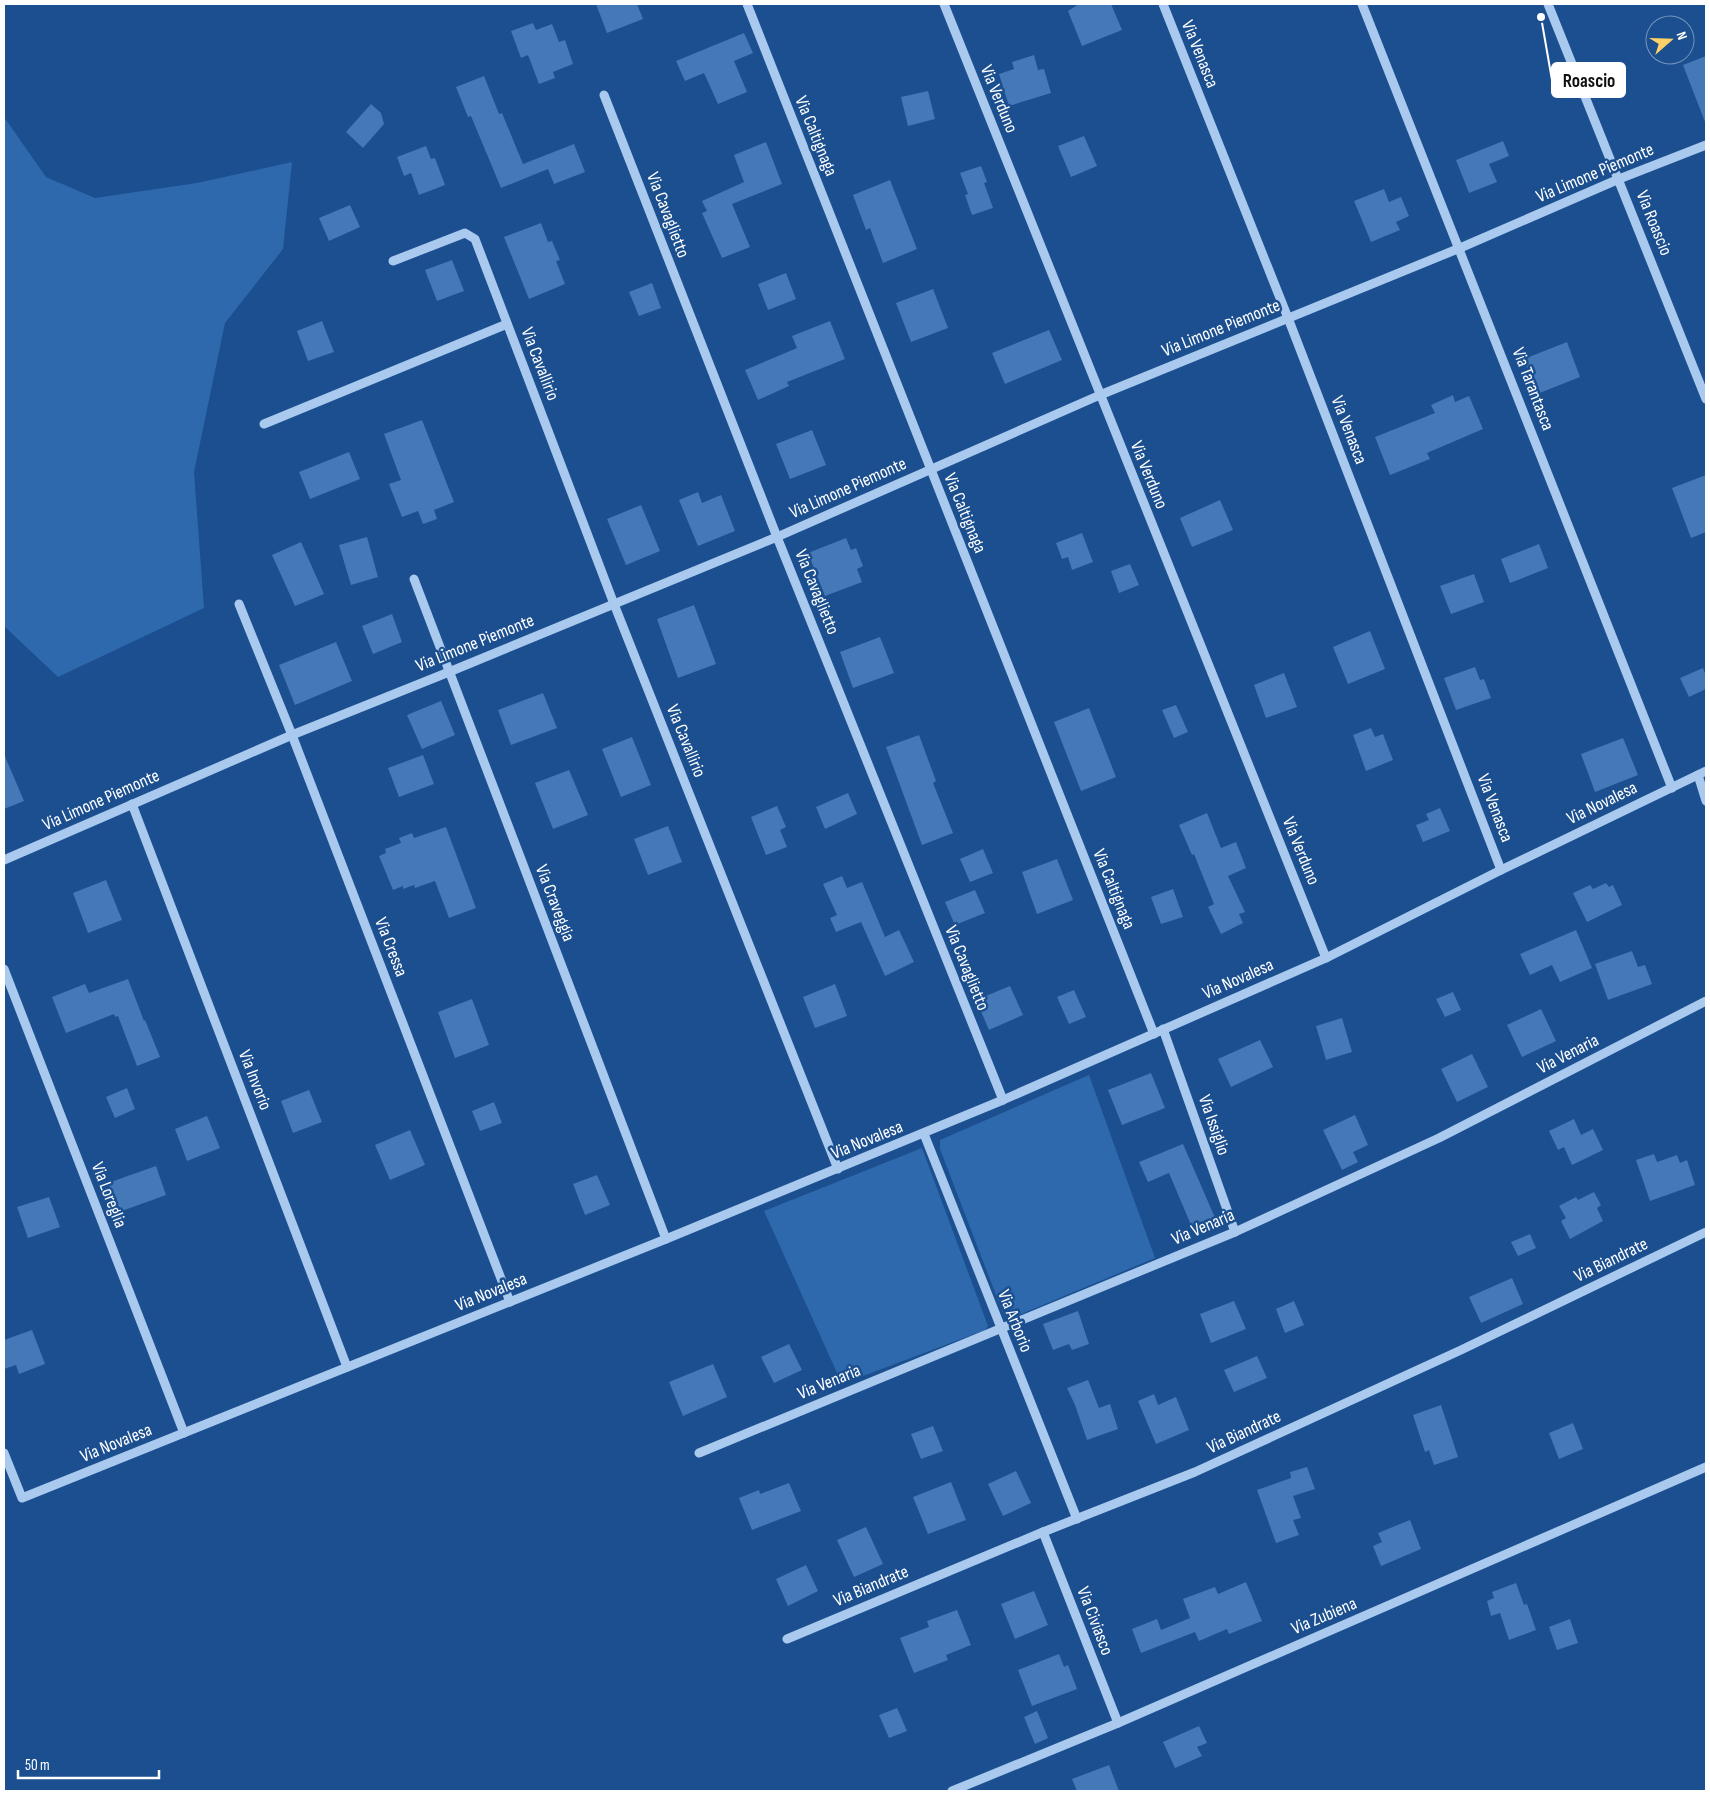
<svg xmlns="http://www.w3.org/2000/svg" width="1710" height="1795" viewBox="0 0 1710 1795" font-family="'Sofia Sans Condensed',sans-serif">
	<style>
		.green { fill: #2e69ad }
		.building { fill: #4478b7 }
		.lines { fill: none; stroke-linecap: round; stroke-linejoin: round }
		.minor { stroke: #a9c9ee; stroke-width: 9 }
		.labels { text-anchor: middle; dominant-baseline: central; stroke-width: 5; stroke-linejoin: round; paint-order: stroke }
		.street-label { font-size: 18px; fill: #fff; stroke: #1b4f8f }
		.leader { fill: none; stroke: #fff; stroke-width: 2 }
		.callout-dot { fill: #fff; stroke: #1b4f8f; stroke-width: 2 }
		.callout { fill: #fff; stroke: #fff; stroke-width: 2 }
		.callout-label { font-size: 19px; text-anchor: middle; font-weight: bold; fill: #111 }
	</style>
	<rect width="100%" height="100%" fill="#1b4f8f"/>
	<g class="green">
		<polygon points="4,117 46,177 95,198 197,183 292,162 283,249 225,323 194,472 204,608 58,677 4,626"/>
		<polygon points="1089,1075 1155,1258 1014,1317 1004,1316 940,1149 940,1140"/>
		<polygon points="922,1148 988,1326 985,1330 842,1384 764,1211"/>
	</g>
	<g class="building">
		<polygon points="596,4 637,4 643,19 607,33"/>
		<polygon points="1079,4 1111,4 1122,30 1082,46 1068,11"/>
		<polygon points="533,23 536,30 552,24 559,42 565,40 573,64 553,72 555,78 539,84 528,55 521,58 511,31"/>
		<polygon points="744,33 753,53 734,61 747,92 718,104 704,73 685,81 676,61"/>
		<polygon points="1034,55 1038,70 1044,69 1051,93 1009,106 999,74 1014,69 1012,62"/>
		<polygon points="1706,56 1706,122 1705,122 1683,65"/>
		<polygon points="484,76 499,114 502,113 523,164 574,144 585,172 554,184 548,169 501,188 471,116 468,117 456,87"/>
		<polygon points="928,91 935,119 908,126 901,97"/>
		<polygon points="371,104 381,113 384,124 363,148 346,132"/>
		<polygon points="1084,136 1097,166 1071,177 1058,146"/>
		<polygon points="1503,141 1509,156 1489,164 1497,182 1469,193 1456,160"/>
		<polygon points="766,142 782,184 732,204 750,247 722,258 702,213 707,211 702,201 744,182 734,155"/>
		<polygon points="426,146 431,159 435,158 445,185 419,195 411,173 404,176 397,157"/>
		<polygon points="981,166 987,182 984,183 993,208 972,215 965,195 968,194 960,173"/>
		<polygon points="890,180 917,249 883,263 870,228 866,230 853,195"/>
		<polygon points="1384,189 1389,202 1401,197 1409,216 1396,222 1400,230 1371,242 1354,201"/>
		<polygon points="350,205 360,227 329,241 319,218"/>
		<polygon points="541,223 548,242 552,241 560,260 556,261 565,284 529,299 504,237"/>
		<polygon points="452,260 464,291 437,301 425,270"/>
		<polygon points="786,273 796,299 768,310 758,284"/>
		<polygon points="652,283 661,308 639,316 629,292"/>
		<polygon points="933,289 948,328 911,342 896,303"/>
		<polygon points="322,321 334,352 308,361 297,331"/>
		<polygon points="830,321 845,359 787,382 789,386 758,400 745,370 797,348 792,336"/>
		<polygon points="1049,330 1062,360 1005,384 992,353"/>
		<polygon points="1567,342 1580,377 1537,394 1524,359"/>
		<polygon points="1453,395 1455,402 1469,396 1483,429 1427,453 1430,459 1390,475 1375,437 1435,413 1431,405"/>
		<polygon points="422,420 454,502 434,510 437,519 423,524 418,511 402,517 389,484 401,480 384,434"/>
		<polygon points="812,430 826,465 790,479 776,444"/>
		<polygon points="349,452 360,479 310,499 299,472"/>
		<polygon points="1706,475 1706,532 1691,538 1672,488"/>
		<polygon points="698,492 702,503 721,495 735,531 698,546 679,500"/>
		<polygon points="1220,500 1233,530 1192,547 1180,518"/>
		<polygon points="641,505 660,551 626,565 607,519"/>
		<polygon points="1082,533 1093,562 1072,570 1068,557 1062,559 1056,543"/>
		<polygon points="367,537 378,577 351,585 339,545"/>
		<polygon points="846,538 851,550 856,548 863,566 857,569 862,582 825,596 808,553"/>
		<polygon points="301,542 324,594 295,606 272,555"/>
		<polygon points="1539,544 1548,568 1510,583 1501,559"/>
		<polygon points="1130,564 1139,585 1119,593 1111,571"/>
		<polygon points="1474,574 1484,602 1451,614 1440,586"/>
		<polygon points="694,605 716,664 678,678 657,619"/>
		<polygon points="392,614 402,642 373,654 362,626"/>
		<polygon points="1370,631 1385,669 1348,684 1333,647"/>
		<polygon points="880,637 894,673 853,688 840,652"/>
		<polygon points="336,642 352,681 295,705 279,665"/>
		<polygon points="1475,667 1480,680 1484,679 1491,698 1456,710 1444,678"/>
		<polygon points="1703,668 1706,676 1706,689 1689,697 1680,678"/>
		<polygon points="1284,673 1297,707 1266,718 1254,685"/>
		<polygon points="543,693 557,728 511,745 498,710"/>
		<polygon points="441,701 455,735 422,749 407,715"/>
		<polygon points="1176,705 1188,732 1174,738 1162,710"/>
		<polygon points="1089,708 1116,777 1081,791 1054,722"/>
		<polygon points="1371,728 1375,737 1383,734 1393,760 1366,771 1353,735"/>
		<polygon points="919,735 936,781 933,783 953,833 922,845 886,747"/>
		<polygon points="632,737 651,785 621,797 602,749"/>
		<polygon points="1623,738 1638,775 1595,792 1581,754"/>
		<polygon points="4,754 24,801 4,809"/>
		<polygon points="423,755 434,784 399,797 388,768"/>
		<polygon points="569,770 588,815 553,829 535,783"/>
		<polygon points="848,793 857,814 825,829 816,807"/>
		<polygon points="777,806 786,827 780,830 787,847 766,855 751,817"/>
		<polygon points="1440,808 1450,831 1423,842 1416,825 1429,820 1426,814"/>
		<polygon points="1207,813 1221,848 1236,842 1246,868 1228,876 1245,912 1239,914 1243,923 1221,934 1208,907 1214,904 1194,854 1192,855 1179,825"/>
		<polygon points="668,826 682,862 648,875 634,839"/>
		<polygon points="446,827 476,908 449,918 435,881 415,888 414,885 403,889 403,886 393,890 379,856 386,853 385,849 401,843 399,838 412,833 414,838"/>
		<polygon points="983,849 993,873 970,882 960,859"/>
		<polygon points="1057,859 1073,900 1037,914 1022,872"/>
		<polygon points="842,876 847,888 862,882 885,937 899,930 914,962 885,976 861,922 836,932 830,918 837,915 823,884"/>
		<polygon points="106,880 122,920 88,933 73,893"/>
		<polygon points="1606,883 1609,887 1613,885 1622,905 1587,922 1573,893 1590,885 1593,889"/>
		<polygon points="1173,889 1183,917 1161,924 1151,897"/>
		<polygon points="975,890 985,913 955,925 945,902"/>
		<polygon points="1576,930 1592,968 1560,982 1552,965 1530,975 1520,954"/>
		<polygon points="1632,951 1638,967 1645,965 1652,984 1608,1000 1595,964"/>
		<polygon points="128,979 144,1021 145,1020 160,1057 137,1066 118,1016 115,1017 114,1014 66,1033 52,997 85,984 89,993"/>
		<polygon points="835,984 847,1016 815,1028 803,997"/>
		<polygon points="1010,986 1023,1015 989,1030 976,1000"/>
		<polygon points="1074,990 1086,1017 1069,1024 1057,997"/>
		<polygon points="1453,992 1461,1010 1445,1017 1436,999"/>
		<polygon points="472,999 489,1045 455,1058 438,1012"/>
		<polygon points="1541,1009 1556,1041 1522,1057 1507,1025"/>
		<polygon points="1342,1018 1352,1052 1326,1060 1316,1026"/>
		<polygon points="1260,1040 1273,1067 1231,1087 1218,1059"/>
		<polygon points="1472,1054 1488,1087 1457,1102 1441,1069"/>
		<polygon points="1151,1073 1165,1108 1122,1125 1108,1090"/>
		<polygon points="127,1088 135,1109 115,1118 106,1097"/>
		<polygon points="309,1090 322,1122 293,1133 281,1101"/>
		<polygon points="494,1102 502,1123 480,1131 472,1111"/>
		<polygon points="1355,1115 1368,1145 1353,1152 1358,1162 1342,1170 1323,1130"/>
		<polygon points="207,1116 220,1148 187,1161 175,1129"/>
		<polygon points="1574,1119 1581,1135 1593,1129 1603,1150 1572,1165 1564,1147 1558,1150 1549,1131"/>
		<polygon points="410,1130 425,1165 390,1180 375,1145"/>
		<polygon points="1183,1144 1219,1227 1196,1237 1169,1173 1148,1182 1139,1162"/>
		<polygon points="1654,1154 1657,1162 1677,1155 1680,1163 1687,1160 1695,1185 1650,1201 1636,1160"/>
		<polygon points="156,1166 166,1195 119,1212 108,1183"/>
		<polygon points="597,1175 610,1205 585,1215 573,1184"/>
		<polygon points="1594,1192 1601,1205 1597,1208 1603,1221 1570,1239 1561,1221 1566,1218 1559,1206 1576,1197 1578,1200"/>
		<polygon points="49,1197 60,1227 28,1238 17,1207"/>
		<polygon points="1530,1234 1536,1248 1518,1256 1511,1242"/>
		<polygon points="1512,1278 1523,1304 1481,1323 1469,1297"/>
		<polygon points="1234,1301 1246,1329 1211,1343 1200,1314"/>
		<polygon points="1294,1301 1304,1325 1285,1333 1276,1309"/>
		<polygon points="1078,1311 1089,1344 1072,1350 1069,1344 1053,1350 1043,1324"/>
		<polygon points="32,1330 45,1364 19,1374 16,1365 4,1369 4,1340"/>
		<polygon points="789,1344 802,1370 774,1383 761,1357"/>
		<polygon points="1257,1356 1267,1378 1234,1392 1224,1370"/>
		<polygon points="713,1364 727,1397 683,1416 669,1382"/>
		<polygon points="1088,1380 1099,1408 1110,1404 1118,1429 1087,1440 1075,1405 1067,1388"/>
		<polygon points="1154,1394 1158,1405 1176,1397 1189,1430 1156,1444 1138,1401"/>
		<polygon points="1441,1405 1458,1457 1434,1465 1429,1450 1425,1452 1413,1415"/>
		<polygon points="1573,1423 1583,1449 1559,1459 1549,1433"/>
		<polygon points="933,1426 943,1451 921,1459 911,1434"/>
		<polygon points="1307,1467 1315,1489 1293,1496 1301,1518 1293,1520 1299,1535 1276,1543 1257,1490 1291,1478 1290,1472"/>
		<polygon points="1016,1471 1031,1503 1003,1516 988,1484"/>
		<polygon points="951,1482 966,1520 928,1534 913,1497"/>
		<polygon points="789,1483 801,1511 752,1530 739,1498 759,1490 760,1494"/>
		<polygon points="1410,1520 1421,1549 1381,1566 1373,1546 1382,1542 1378,1533"/>
		<polygon points="866,1527 883,1564 854,1577 837,1540"/>
		<polygon points="806,1565 818,1591 788,1606 776,1579"/>
		<polygon points="1246,1582 1262,1621 1229,1634 1227,1629 1199,1641 1195,1632 1141,1653 1132,1629 1157,1619 1161,1630 1190,1618 1183,1599 1215,1587 1218,1594"/>
		<polygon points="1516,1583 1524,1605 1527,1604 1536,1630 1509,1640 1500,1613 1491,1616 1487,1601 1494,1598 1492,1592"/>
		<polygon points="1034,1591 1048,1625 1015,1639 1001,1604"/>
		<polygon points="957,1610 971,1645 946,1655 948,1660 914,1673 900,1638 929,1627 927,1621"/>
		<polygon points="1570,1619 1578,1643 1557,1650 1549,1627"/>
		<polygon points="1059,1654 1064,1667 1068,1665 1077,1689 1032,1706 1018,1670"/>
		<polygon points="897,1708 907,1731 889,1738 879,1715"/>
		<polygon points="1037,1711 1048,1738 1035,1744 1024,1717"/>
		<polygon points="1199,1726 1207,1743 1197,1747 1202,1756 1175,1768 1163,1742"/>
		<polygon points="1109,1765 1119,1791 1077,1791 1072,1779"/>
	</g>
	<g class="lines">
		<g class="minor">
			<polyline points="747,4 1154,1034"/>
			<polyline points="944,4 1326,958"/>
			<polyline points="1163,4 1288,318 1501,870"/>
			<polyline points="1362,4 1672,788"/>
			<polyline points="1548,4 1706,399"/>
			<polyline points="604,95 777,537 1003,1100"/>
			<polyline points="393,261 465,233 475,239 614,604 838,1169"/>
			<polyline points="264,424 507,324"/>
			<polyline points="414,579 666,1239"/>
			<polyline points="239,604 292,735 510,1302"/>
			<polyline points="1698,775 1706,801"/>
			<polyline points="132,804 347,1367"/>
			<polyline points="4,860 292,735 449,672 777,537 1100,395 1460,248 1619,179 1706,145"/>
			<polyline points="4,969 184,1433"/>
			<polyline points="1163,1029 1235,1232"/>
			<polyline points="924,1134 1077,1519"/>
			<polyline points="4,1453 22,1498 666,1239 1003,1100 1326,958 1501,870 1706,771"/>
			<polyline points="699,1453 1235,1232 1439,1138 1706,1001"/>
			<polyline points="1043,1532 1118,1723"/>
			<polyline points="787,1639 1043,1532 1195,1472 1461,1350 1706,1232"/>
			<polyline points="952,1791 1118,1723 1706,1467"/>
		</g>
	</g>
	<g class="labels">
		<g class="street-label">
			<text transform="translate(1200 54) rotate(68)">Via Venasca</text>
			<text transform="translate(999 99) rotate(68)">Via Verduno</text>
			<text transform="translate(816 136) rotate(68)">Via Caltignaga</text>
			<text transform="translate(1595 173) rotate(-23)">Via Limone Piemonte</text>
			<text transform="translate(668 215) rotate(69)">Via Cavaglietto</text>
			<text transform="translate(1654 223) rotate(68)">Via Roascio</text>
			<text transform="translate(1221 328) rotate(-22)">Via Limone Piemonte</text>
			<text transform="translate(540 364) rotate(69)">Via Cavallirio</text>
			<text transform="translate(1533 389) rotate(69)">Via Tarantasca</text>
			<text transform="translate(1349 430) rotate(69)">Via Venasca</text>
			<text transform="translate(1149 475) rotate(68)">Via Verduno</text>
			<text transform="translate(848 488) rotate(-24)">Via Limone Piemonte</text>
			<text transform="translate(965 513) rotate(68)">Via Caltignaga</text>
			<text transform="translate(817 592) rotate(68)">Via Cavaglietto</text>
			<text transform="translate(475 643) rotate(-22)">Via Limone Piemonte</text>
			<text transform="translate(686 741) rotate(68)">Via Cavallirio</text>
			<text transform="translate(101 800) rotate(-24)">Via Limone Piemonte</text>
			<text transform="translate(1602 803) rotate(-26)">Via Novalesa</text>
			<text transform="translate(1495 808) rotate(69)">Via Venasca</text>
			<text transform="translate(1301 851) rotate(68)">Via Verduno</text>
			<text transform="translate(1114 889) rotate(68)">Via Caltignaga</text>
			<text transform="translate(555 903) rotate(69)">Via Craveggia</text>
			<text transform="translate(391 947) rotate(69)">Via Cressa</text>
			<text transform="translate(967 968) rotate(68)">Via Cavaglietto</text>
			<text transform="translate(1238 979) rotate(-24)">Via Novalesa</text>
			<text transform="translate(1568 1054) rotate(-27)">Via Venaria</text>
			<text transform="translate(255 1080) rotate(69)">Via Invorio</text>
			<text transform="translate(1214 1125) rotate(71)">Via Issiglio</text>
			<text transform="translate(867 1140) rotate(-22)">Via Novalesa</text>
			<text transform="translate(109 1195) rotate(69)">Via Loreglia</text>
			<text transform="translate(1203 1227) rotate(-23)">Via Venaria</text>
			<text transform="translate(1611 1260) rotate(-26)">Via Biandrate</text>
			<text transform="translate(491 1292) rotate(-22)">Via Novalesa</text>
			<text transform="translate(1015 1321) rotate(68)">Via Arborio</text>
			<text transform="translate(829 1382) rotate(-22)">Via Venaria</text>
			<text transform="translate(1244 1432) rotate(-25)">Via Biandrate</text>
			<text transform="translate(116 1443) rotate(-22)">Via Novalesa</text>
			<text transform="translate(871 1586) rotate(-23)">Via Biandrate</text>
			<text transform="translate(1324 1616) rotate(-23)">Via Zubiena</text>
			<text transform="translate(1095 1621) rotate(69)">Via Civiasco</text>
		</g>
	</g>
	<path class="leader" d="M1541 17L1552 80"/>
	<circle class="callout-dot" cx="1541" cy="17" r="5"/>
	<rect class="callout" x="1552" y="63" width="73" height="34" rx="5"/>
	<g class="callout-label">
		<text x="1589" y="87">Roascio</text>
	</g>
	<rect width="1710" height="1795" fill="none" stroke="#ffffff" stroke-width="10"/>
	<g transform="translate(1670 40) rotate(70)"><circle r="24" fill="#1b4f8f" stroke="#7695bc"/>
	<path d="M0-4L9 19L0 12L-9 19Z" fill="#ffd166"/>
	<text y="-8" font-size="14" font-weight="bold" text-anchor="middle" fill="#ffffff">N</text>
	</g>
	<path d="M18 1770v8h141v-8" fill="none" stroke="#ffffff" stroke-width="2.5"/>
	<text x="25" y="1770" font-size="15" fill="#ffffff" stroke="#1b4f8f" stroke-width="4" paint-order="stroke">50 m</text>
</svg>
